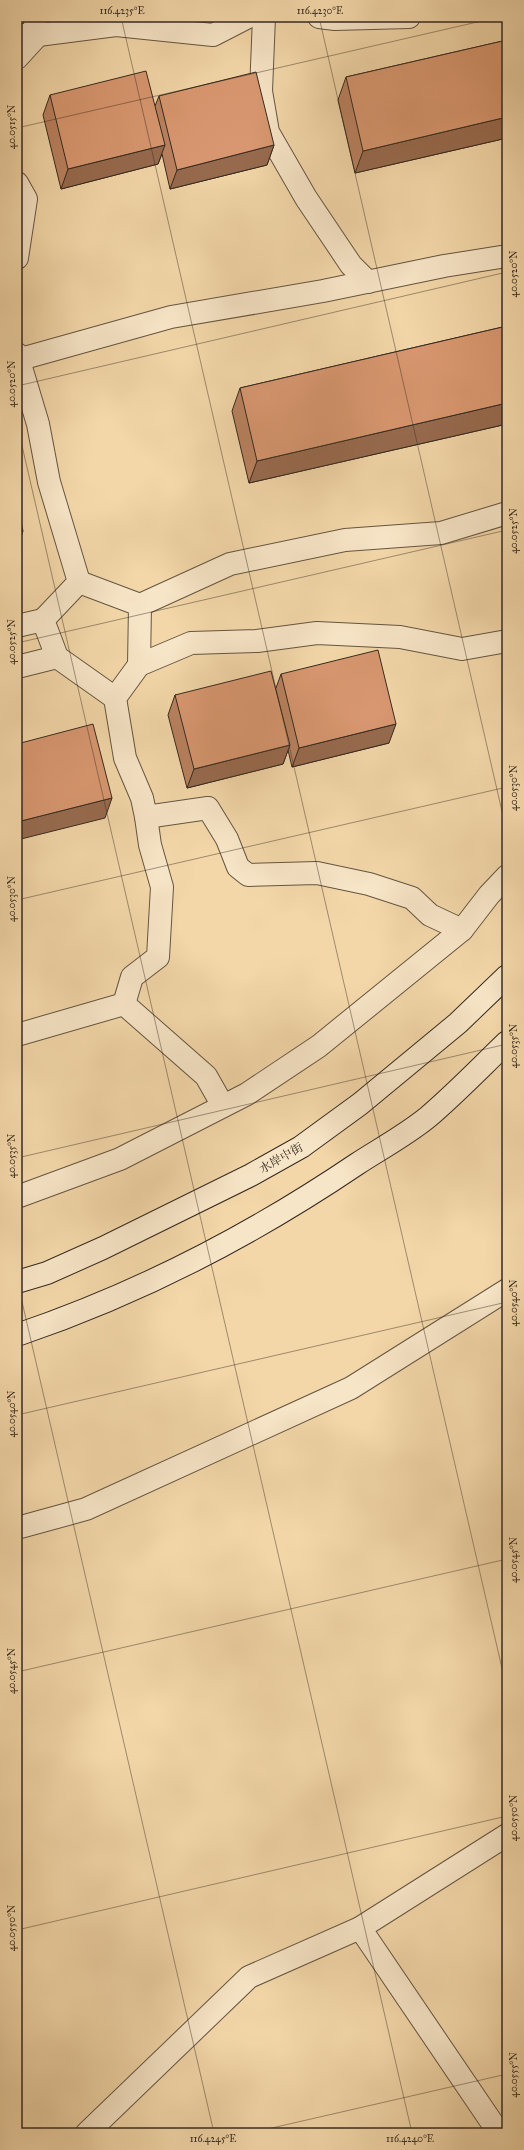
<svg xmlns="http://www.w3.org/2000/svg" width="524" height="2150" viewBox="0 0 524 2150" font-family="'IM FELL Great Primer','Noto Serif SC',serif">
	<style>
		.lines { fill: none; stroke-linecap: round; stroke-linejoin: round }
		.street-casing { stroke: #645542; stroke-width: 24 }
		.secondary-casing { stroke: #352a20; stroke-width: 24 }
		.street { stroke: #f7e5c7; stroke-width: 22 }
		.secondary { stroke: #f7e5c7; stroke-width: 22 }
		.wall { fill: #ba8260; stroke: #352a20 }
		.shaded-wall { fill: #976a4e; stroke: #352a20 }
		.building { fill: #d89770; stroke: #352a20 }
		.ticks { fill: none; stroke: #352a20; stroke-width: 1; stroke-opacity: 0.45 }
		.labels { text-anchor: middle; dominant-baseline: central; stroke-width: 3.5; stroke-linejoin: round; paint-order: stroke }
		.street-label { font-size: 12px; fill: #352a20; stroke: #f7e5c7 }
		.neatline { fill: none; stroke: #352a20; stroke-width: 1.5 }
		.ticks-label { font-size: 10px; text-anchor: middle; fill: #352a20 }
	</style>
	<rect width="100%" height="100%" fill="#f3d7a9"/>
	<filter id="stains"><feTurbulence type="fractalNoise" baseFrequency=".005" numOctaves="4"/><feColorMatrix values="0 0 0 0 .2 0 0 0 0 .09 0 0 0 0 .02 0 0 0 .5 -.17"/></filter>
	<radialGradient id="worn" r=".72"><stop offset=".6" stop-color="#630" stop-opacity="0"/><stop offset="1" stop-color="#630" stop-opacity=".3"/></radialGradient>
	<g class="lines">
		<g class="street-casing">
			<g id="street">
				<polyline points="264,17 261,91 268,132 306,198 351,265 368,282"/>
				<polyline points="319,17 335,19 409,17"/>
				<polyline points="17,35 38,35 116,25 213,35 248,17"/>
				<polyline points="17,58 38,35 34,17"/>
				<polyline points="17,183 26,199 17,258"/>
				<polyline points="17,354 38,424 49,482 79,582 43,620 57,657 115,698"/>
				<polyline points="17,360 171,317 323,291 444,266 507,256"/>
				<polyline points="79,582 140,605 139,665"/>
				<polyline points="140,605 230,564 345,540 441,533 507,513"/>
				<polyline points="17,626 43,620"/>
				<polyline points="17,667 57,657"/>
				<polyline points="462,930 430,915 412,898 369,884 317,873 248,875 238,867 227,839 208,808 146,817 142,798 125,758 115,698 139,665 191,643 257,641 317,633 400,637 462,649 507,641"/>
				<polyline points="124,1004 206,1076 223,1106"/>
				<polyline points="17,1035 124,1004 132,977 158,957 162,887 150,845 146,817"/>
				<polyline points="17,1197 120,1159 247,1094 319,1046 462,930 489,895 507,876"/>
				<polyline points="17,1528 86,1509 351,1388 507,1290"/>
				<polyline points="360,1928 499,2133"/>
				<polyline points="87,2133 249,1977 360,1928 507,1835"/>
			</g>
		</g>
		<g class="secondary-casing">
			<g id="secondary">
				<polyline points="17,1282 47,1273 103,1248 251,1175 301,1147 360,1104 458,1023 507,976"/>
				<path d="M17,1335C138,1294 252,1235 357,1164C380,1149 406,1135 428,1117C455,1094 481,1067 507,1042"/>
			</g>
		</g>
		<use href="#street" class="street"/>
		<use href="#secondary" class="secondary"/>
	</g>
	<g class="wall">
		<polygon points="507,40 507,138 355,173 338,100 346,77"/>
		<polygon points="50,95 155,106 159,96 274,145 267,165 170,189 162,154 158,164 61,189 43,115"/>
		<polygon points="507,326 507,424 249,483 232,411 240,388"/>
		<polygon points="281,674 389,743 292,767 288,750 283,764 187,788 168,715 175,695 276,688"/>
	</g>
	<g class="shaded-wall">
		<polygon points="507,117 507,138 355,173 363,151"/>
		<polygon points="165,145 158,164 61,189 68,169"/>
		<polygon points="274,145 267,165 170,189 177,170"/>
		<polygon points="507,403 507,424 249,483 257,461"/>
		<polygon points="23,531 17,548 17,532"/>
		<polygon points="396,724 389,743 292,767 299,748"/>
		<polygon points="290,745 283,764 187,788 194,769"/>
		<polygon points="112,798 105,818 17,840 17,822"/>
	</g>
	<g class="building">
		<polygon points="507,40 507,117 363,151 346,77"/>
		<polygon points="146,71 165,145 68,169 50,95"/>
		<polygon points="256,72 274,145 177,170 159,96"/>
		<polygon points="507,326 507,403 257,461 240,388"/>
		<polygon points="17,505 23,531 17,532"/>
		<polygon points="378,650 396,724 299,748 281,674"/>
		<polygon points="271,671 290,745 194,769 175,695"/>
		<polygon points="93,724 112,798 17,822 17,744"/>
	</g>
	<path class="ticks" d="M121,17L507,1690M319,17L507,833M17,128L499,17M17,386L507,272M17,424L412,2133M17,643L507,530M17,900L507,787M17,1158L507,1044M17,1280L214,2133M17,1415L507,1302M17,1672L507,1559M17,1930L507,1816M250,2133L507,2074"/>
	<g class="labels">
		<g class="street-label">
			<text transform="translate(281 1158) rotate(-30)">水岸中街</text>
		</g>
	</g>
	<rect width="524" height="2150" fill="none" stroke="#f3d7a9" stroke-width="44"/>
	<rect x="22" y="22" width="480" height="2106" class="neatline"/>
	<g class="ticks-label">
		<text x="122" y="14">116.4235°E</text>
		<text x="320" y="14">116.4230°E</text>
		<text transform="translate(11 127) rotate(-90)" y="4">40.0515°N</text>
		<text transform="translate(513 274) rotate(-90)" y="4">40.0520°N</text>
		<text transform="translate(11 384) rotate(-90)" y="4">40.0520°N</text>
		<text transform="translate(513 531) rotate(-90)" y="4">40.0525°N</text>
		<text transform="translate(11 642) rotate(-90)" y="4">40.0525°N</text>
		<text transform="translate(513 788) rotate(-90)" y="4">40.0530°N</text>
		<text transform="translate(11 899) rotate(-90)" y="4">40.0530°N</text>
		<text transform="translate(513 1046) rotate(-90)" y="4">40.0535°N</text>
		<text transform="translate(11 1156) rotate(-90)" y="4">40.0535°N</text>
		<text transform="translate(513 1303) rotate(-90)" y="4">40.0540°N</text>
		<text transform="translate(11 1414) rotate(-90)" y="4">40.0540°N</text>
		<text transform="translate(513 1560) rotate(-90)" y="4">40.0545°N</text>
		<text transform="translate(11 1671) rotate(-90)" y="4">40.0545°N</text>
		<text transform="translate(513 1818) rotate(-90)" y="4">40.0550°N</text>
		<text transform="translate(11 1928) rotate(-90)" y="4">40.0550°N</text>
		<text transform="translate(513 2075) rotate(-90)" y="4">40.0555°N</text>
		<text x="213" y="2142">116.4245°E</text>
		<text x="410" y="2142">116.4240°E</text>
	</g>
	<rect width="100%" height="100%" filter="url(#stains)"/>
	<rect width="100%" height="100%" fill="url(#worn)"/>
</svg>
